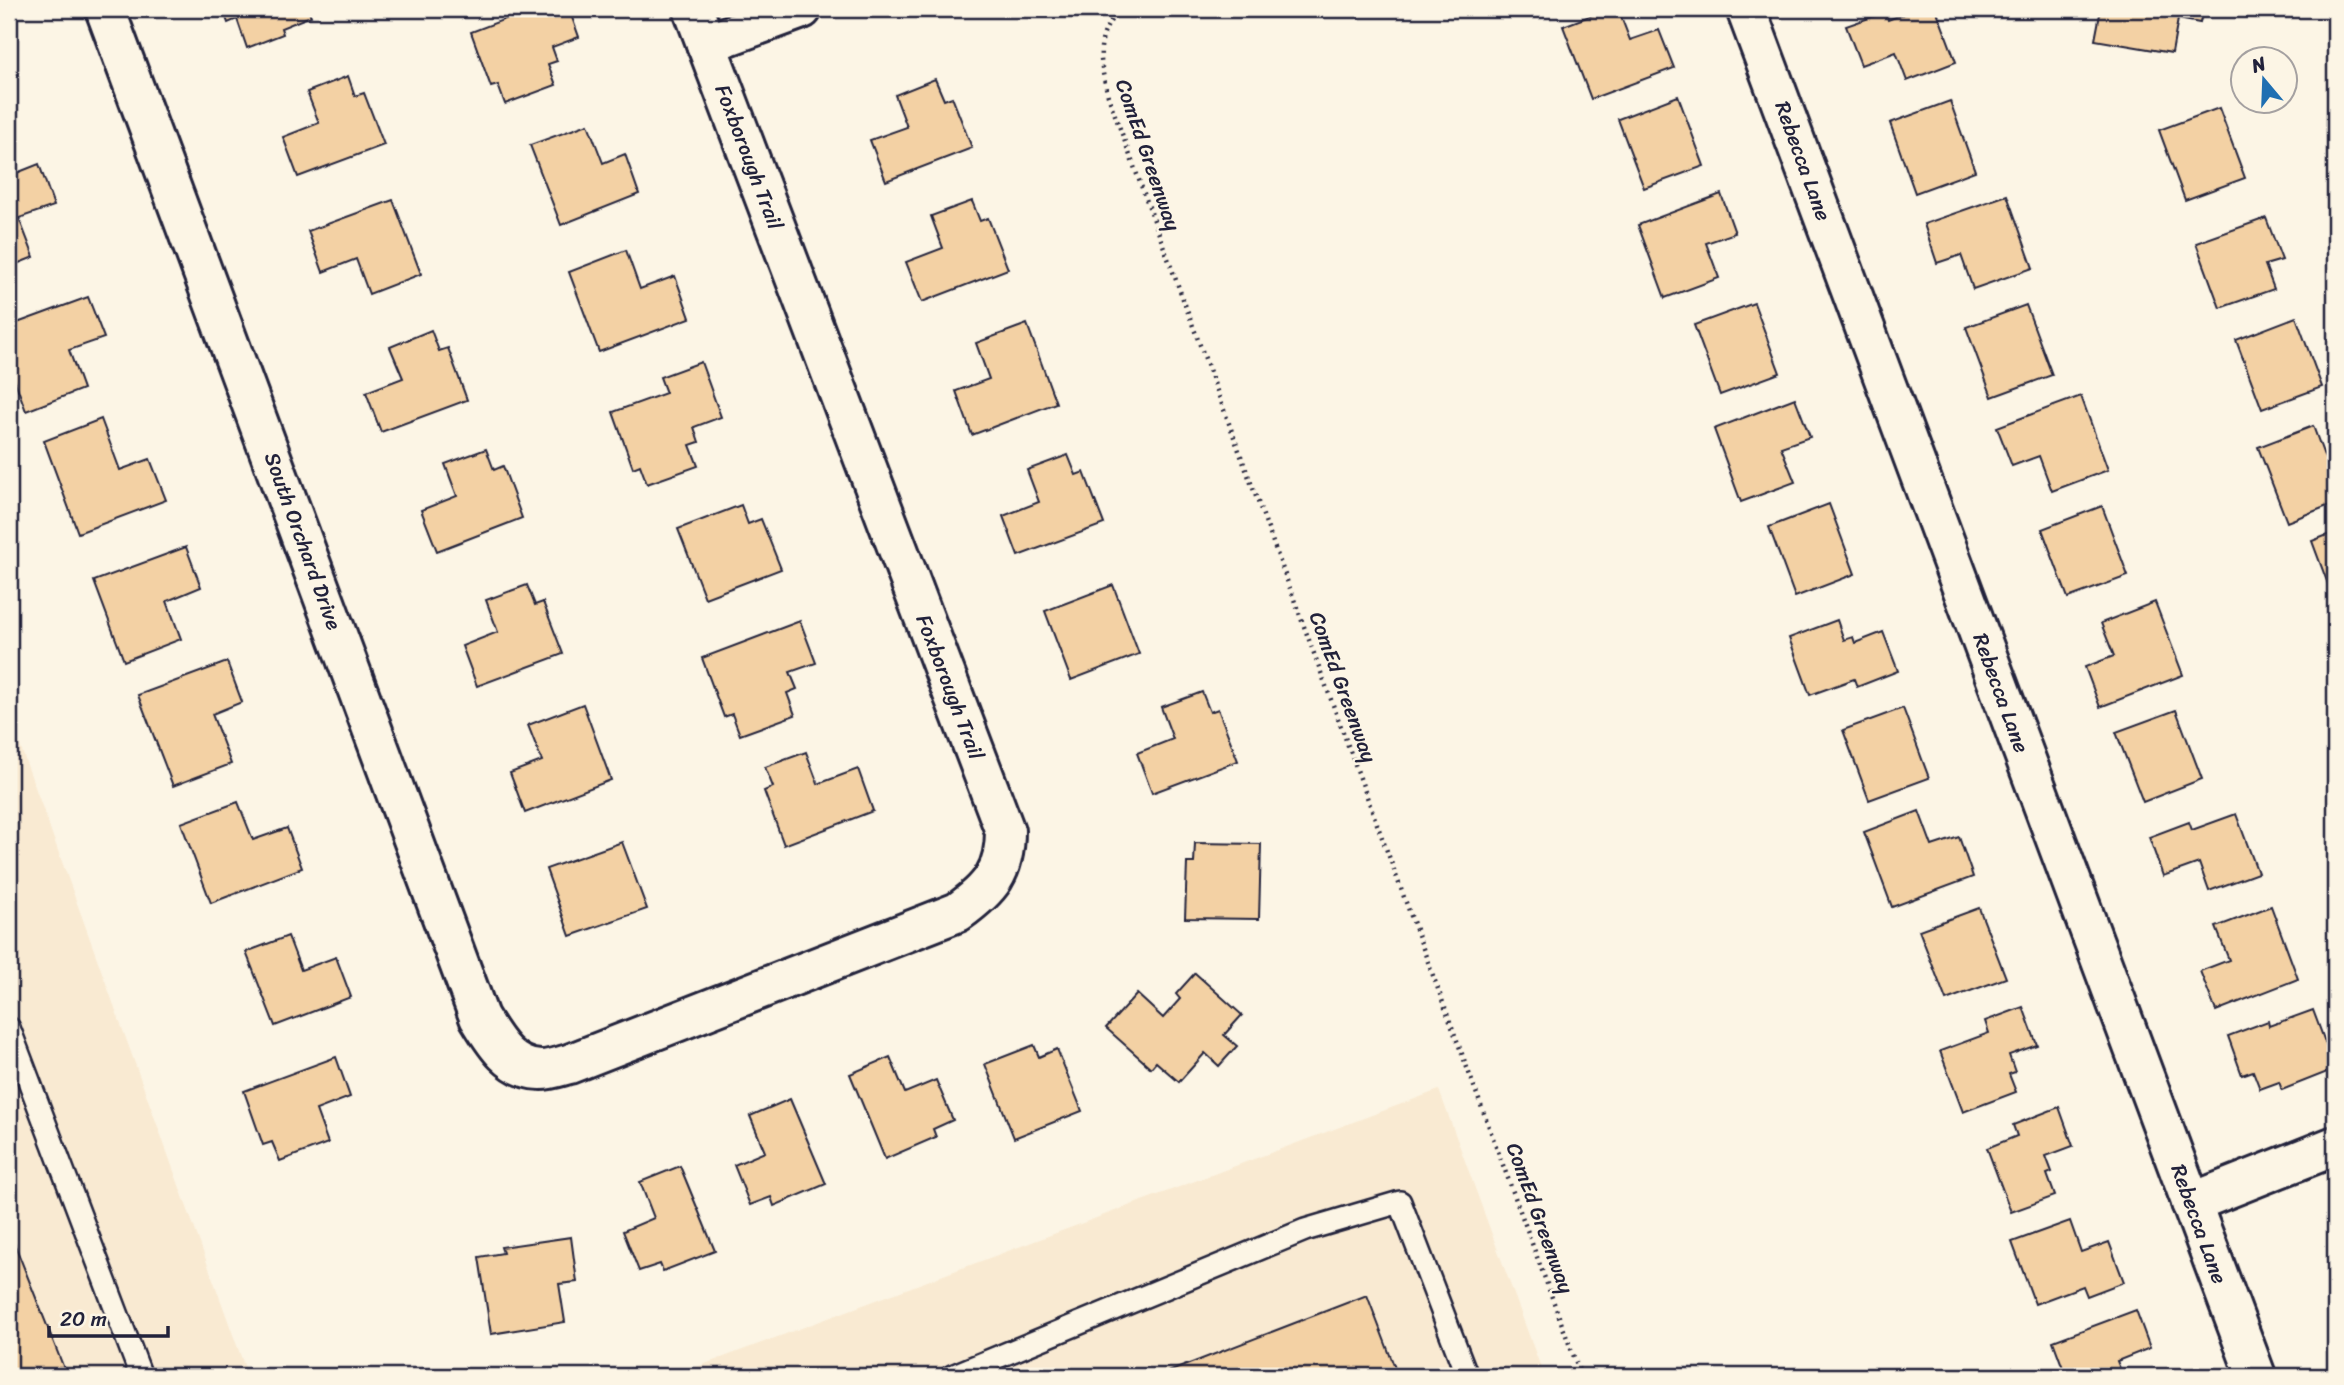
<svg xmlns="http://www.w3.org/2000/svg" width="2344" height="1385" viewBox="0 0 2344 1385" font-family="Sriracha,sans-serif">
	<style>
		.built { fill: #f9ead2 }
		.building { fill: #f3d1a4; stroke: #22223b; stroke-width: 2 }
		.lines { fill: none; stroke-linecap: round; stroke-linejoin: round }
		.lane-casing { stroke: #22223b; stroke-width: 26 }
		.street-casing { stroke: #22223b; stroke-width: 44 }
		.path { stroke: #22223b; stroke-width: 4.5; stroke-dasharray: 2 5; stroke-linecap: butt }
		.lane { stroke: #fcf5e5; stroke-width: 21 }
		.street { stroke: #fcf5e5; stroke-width: 38 }
		.labels { text-anchor: middle; dominant-baseline: central; stroke-width: 5; stroke-linejoin: round; paint-order: stroke }
		.street-label { font-size: 21px; fill: #22223b; stroke: #fcf5e5 }
	</style>
	<rect width="100%" height="100%" fill="#fcf5e5"/>
	<filter id="ink" filterUnits="userSpaceOnUse"><feTurbulence type="fractalNoise" baseFrequency=".0143" numOctaves="2"/><feDisplacementMap in="SourceGraphic" scale="14" xChannelSelector="R" yChannelSelector="G"/><feConvolveMatrix kernelMatrix="1 2 1 2 8 2 1 2 1" color-interpolation-filters="sRGB"/></filter>
	<g filter="url(#ink)">
		<g class="built">
			<polygon points="9,715 248,1376 9,1376"/>
			<polygon points="1439,1090 1544,1376 673,1376"/>
		</g>
		<g class="building">
			<polygon points="223,9 308,9 311,16 281,28 283,34 247,48 237,19 228,23"/>
			<polygon points="522,9 569,9 579,37 552,47 557,61 548,64 556,85 505,104 498,85 491,87 471,32 524,12"/>
			<polygon points="1608,9 1618,9 1630,40 1659,30 1674,68 1591,99 1563,26"/>
			<polygon points="1917,9 1936,9 1956,62 1907,81 1896,52 1861,65 1846,26 1886,12 1888,20"/>
			<polygon points="2101,9 2203,9 2200,23 2178,19 2172,53 2095,40"/>
			<polygon points="348,76 355,96 364,93 384,145 298,177 283,137 319,123 307,92"/>
			<polygon points="935,79 944,100 952,97 972,148 886,181 870,140 907,127 895,95"/>
			<polygon points="1678,96 1704,166 1644,188 1618,119"/>
			<polygon points="1950,101 1975,171 1915,193 1890,123"/>
			<polygon points="2219,108 2245,178 2185,200 2159,130"/>
			<polygon points="588,124 603,163 625,154 639,194 561,225 530,145"/>
			<polygon points="39,164 54,206 19,218 34,257 9,267 9,176"/>
			<polygon points="1721,194 1735,233 1706,243 1719,278 1665,298 1638,225"/>
			<polygon points="2007,195 2033,268 1973,289 1961,255 1937,263 1924,224"/>
			<polygon points="393,200 421,274 369,294 356,259 323,272 308,231"/>
			<polygon points="972,201 980,221 988,218 1008,269 922,302 906,262 943,248 931,216"/>
			<polygon points="2266,218 2282,260 2265,265 2274,289 2220,308 2196,243"/>
			<polygon points="626,250 640,289 675,276 690,318 599,352 569,272"/>
			<polygon points="88,297 104,338 69,350 83,389 26,411 9,365 9,326"/>
			<polygon points="1754,303 1780,373 1720,395 1694,325"/>
			<polygon points="2026,305 2052,375 1992,397 1966,327"/>
			<polygon points="2296,317 2322,387 2262,409 2236,340"/>
			<polygon points="1027,324 1056,403 972,435 956,391 989,379 976,343"/>
			<polygon points="431,330 439,351 448,348 467,400 381,432 366,392 403,378 390,347"/>
			<polygon points="701,362 721,417 694,427 699,442 690,445 698,466 647,484 640,465 633,468 613,412 666,393 660,377"/>
			<polygon points="2081,396 2108,470 2052,491 2039,456 2012,466 1997,427"/>
			<polygon points="1795,398 1810,437 1781,447 1795,482 1741,502 1714,429"/>
			<polygon points="101,419 120,470 150,459 166,500 78,533 44,441"/>
			<polygon points="2313,426 2326,461 2335,458 2335,503 2287,522 2258,447"/>
			<polygon points="486,449 494,470 503,466 522,518 437,551 421,510 457,496 445,464"/>
			<polygon points="1068,455 1076,475 1084,472 1104,524 1018,556 1003,516 1039,502 1027,470"/>
			<polygon points="1829,504 1855,574 1795,597 1769,527"/>
			<polygon points="741,505 748,524 761,519 781,569 705,598 678,529"/>
			<polygon points="2102,506 2128,576 2068,598 2042,529"/>
			<polygon points="2335,532 2335,603 2312,541"/>
			<polygon points="186,547 201,587 167,601 181,639 124,661 94,581"/>
			<polygon points="527,585 535,605 543,602 563,654 477,686 462,646 498,632 486,600"/>
			<polygon points="1113,585 1139,654 1071,680 1045,611"/>
			<polygon points="2155,602 2183,675 2100,707 2085,667 2114,656 2101,623"/>
			<polygon points="1837,620 1844,640 1853,637 1855,643 1883,632 1898,671 1857,687 1854,679 1810,695 1789,638"/>
			<polygon points="800,621 816,663 790,672 797,689 787,693 795,715 740,735 732,714 724,717 702,658"/>
			<polygon points="227,662 242,702 212,714 231,764 173,786 138,695"/>
			<polygon points="1202,692 1210,712 1218,709 1238,761 1152,793 1137,753 1173,739 1161,707"/>
			<polygon points="583,704 611,780 525,813 510,773 542,761 528,725"/>
			<polygon points="1903,708 1929,778 1869,800 1843,730"/>
			<polygon points="2176,710 2202,779 2143,802 2116,732"/>
			<polygon points="806,752 818,784 858,769 873,811 784,845 764,791 773,787 765,767"/>
			<polygon points="238,802 253,840 287,828 302,868 211,903 181,823"/>
			<polygon points="1919,811 1932,846 1959,837 1973,877 1892,907 1864,832"/>
			<polygon points="2236,814 2258,873 2209,891 2199,863 2163,876 2149,837 2189,822 2192,830"/>
			<polygon points="622,842 647,909 570,936 546,869"/>
			<polygon points="1195,843 1261,844 1259,919 1185,918 1187,863 1194,863"/>
			<polygon points="2271,906 2298,979 2216,1011 2200,971 2229,960 2216,927"/>
			<polygon points="1979,908 2006,978 1946,1000 1919,930"/>
			<polygon points="288,936 301,970 336,957 351,997 275,1026 246,952"/>
			<polygon points="1195,973 1242,1015 1224,1035 1237,1046 1219,1066 1205,1053 1179,1082 1156,1062 1151,1068 1106,1028 1137,994 1163,1018 1180,999 1176,994"/>
			<polygon points="2023,1007 2037,1045 2009,1055 2015,1072 2009,1074 2016,1092 1963,1112 1940,1051 1989,1033 1985,1021"/>
			<polygon points="2313,1010 2335,1069 2282,1090 2279,1082 2260,1089 2253,1071 2242,1075 2228,1036 2268,1021 2269,1026"/>
			<polygon points="1034,1045 1039,1057 1057,1049 1082,1111 1014,1138 985,1064"/>
			<polygon points="336,1057 350,1097 316,1110 328,1143 280,1161 272,1142 263,1145 244,1091"/>
			<polygon points="890,1057 905,1093 936,1080 953,1120 933,1129 936,1137 885,1159 850,1074"/>
			<polygon points="790,1099 826,1184 774,1206 771,1197 750,1205 734,1165 765,1152 750,1116"/>
			<polygon points="2059,1107 2073,1146 2046,1156 2052,1172 2047,1174 2055,1196 2011,1212 1987,1148 2017,1136 2013,1125"/>
			<polygon points="680,1166 715,1251 663,1271 660,1264 639,1271 623,1231 654,1218 640,1182"/>
			<polygon points="2070,1221 2081,1252 2109,1242 2124,1282 2087,1296 2083,1286 2035,1304 2012,1242"/>
			<polygon points="9,1230 67,1376 9,1376"/>
			<polygon points="571,1237 577,1282 559,1284 565,1322 491,1334 479,1257 503,1253 501,1247"/>
			<polygon points="1367,1295 1398,1376 1158,1376"/>
			<polygon points="2136,1310 2150,1348 2117,1361 2123,1376 2066,1376 2053,1341"/>
		</g>
		<g class="lines">
			<g class="lane-casing">
				<g id="lane">
					<polyline points="9,1028 141,1376"/>
					<polyline points="952,1376 1305,1230 1400,1202 1467,1376"/>
				</g>
			</g>
			<g class="street-casing">
				<g id="street">
					<path d="M105,9L479,1017C493,1040 510,1070 541,1070C550,1070 561,1066 569,1064L958,912C990,889 1005,872 1005,831L693,9"/>
					<polyline points="1746,9 2256,1376"/>
					<polyline points="706,44 802,9"/>
					<polyline points="2191,1203 2335,1146"/>
				</g>
			</g>
			<path class="path" d="M1120,9C1093,38 1100,61 1108,96L1581,1376"/>
			<use href="#lane" class="lane"/>
			<use href="#street" class="street"/>
		</g>
	</g>
	<g class="labels">
		<g class="street-label">
			<text transform="translate(1148 155) rotate(71)">ComEd Greenway</text>
			<text transform="translate(749 157) rotate(69)">Foxborough Trail</text>
			<text transform="translate(1803 161) rotate(70)">Rebecca Lane</text>
			<text transform="translate(303 541) rotate(70)">South Orchard Drive</text>
			<text transform="translate(950 687) rotate(69)">Foxborough Trail</text>
			<text transform="translate(1343 687) rotate(70)">ComEd Greenway</text>
			<text transform="translate(2001 693) rotate(70)">Rebecca Lane</text>
			<text transform="translate(1540 1218) rotate(70)">ComEd Greenway</text>
			<text transform="translate(2199 1224) rotate(70)">Rebecca Lane</text>
		</g>
	</g>
	<rect width="2344" height="1385" fill="none" stroke="#fcf5e5" stroke-width="35"/>
	<rect x="18" y="18" width="2309" height="1350" fill="none" stroke="#22223b" stroke-width="2.5" filter="url(#ink)"/>
	<g transform="translate(2264 80) rotate(341)"><circle r="33" fill="#fcf5e5" stroke="#a5a1a1" stroke-width="2"/>
	<path d="M0-5L12 26L0 18L-12 26Z" fill="#1f6fb2"/>
	<text y="-10" font-size="19" font-weight="bold" text-anchor="middle" fill="#22223b">N</text>
	</g>
	<path d="M49 1326v10h119v-10" fill="none" stroke="#22223b" stroke-width="3.5"/>
	<text x="60" y="1326" font-size="21" fill="#22223b" stroke="#fcf5e5" stroke-width="5" paint-order="stroke">20 m</text>
</svg>
